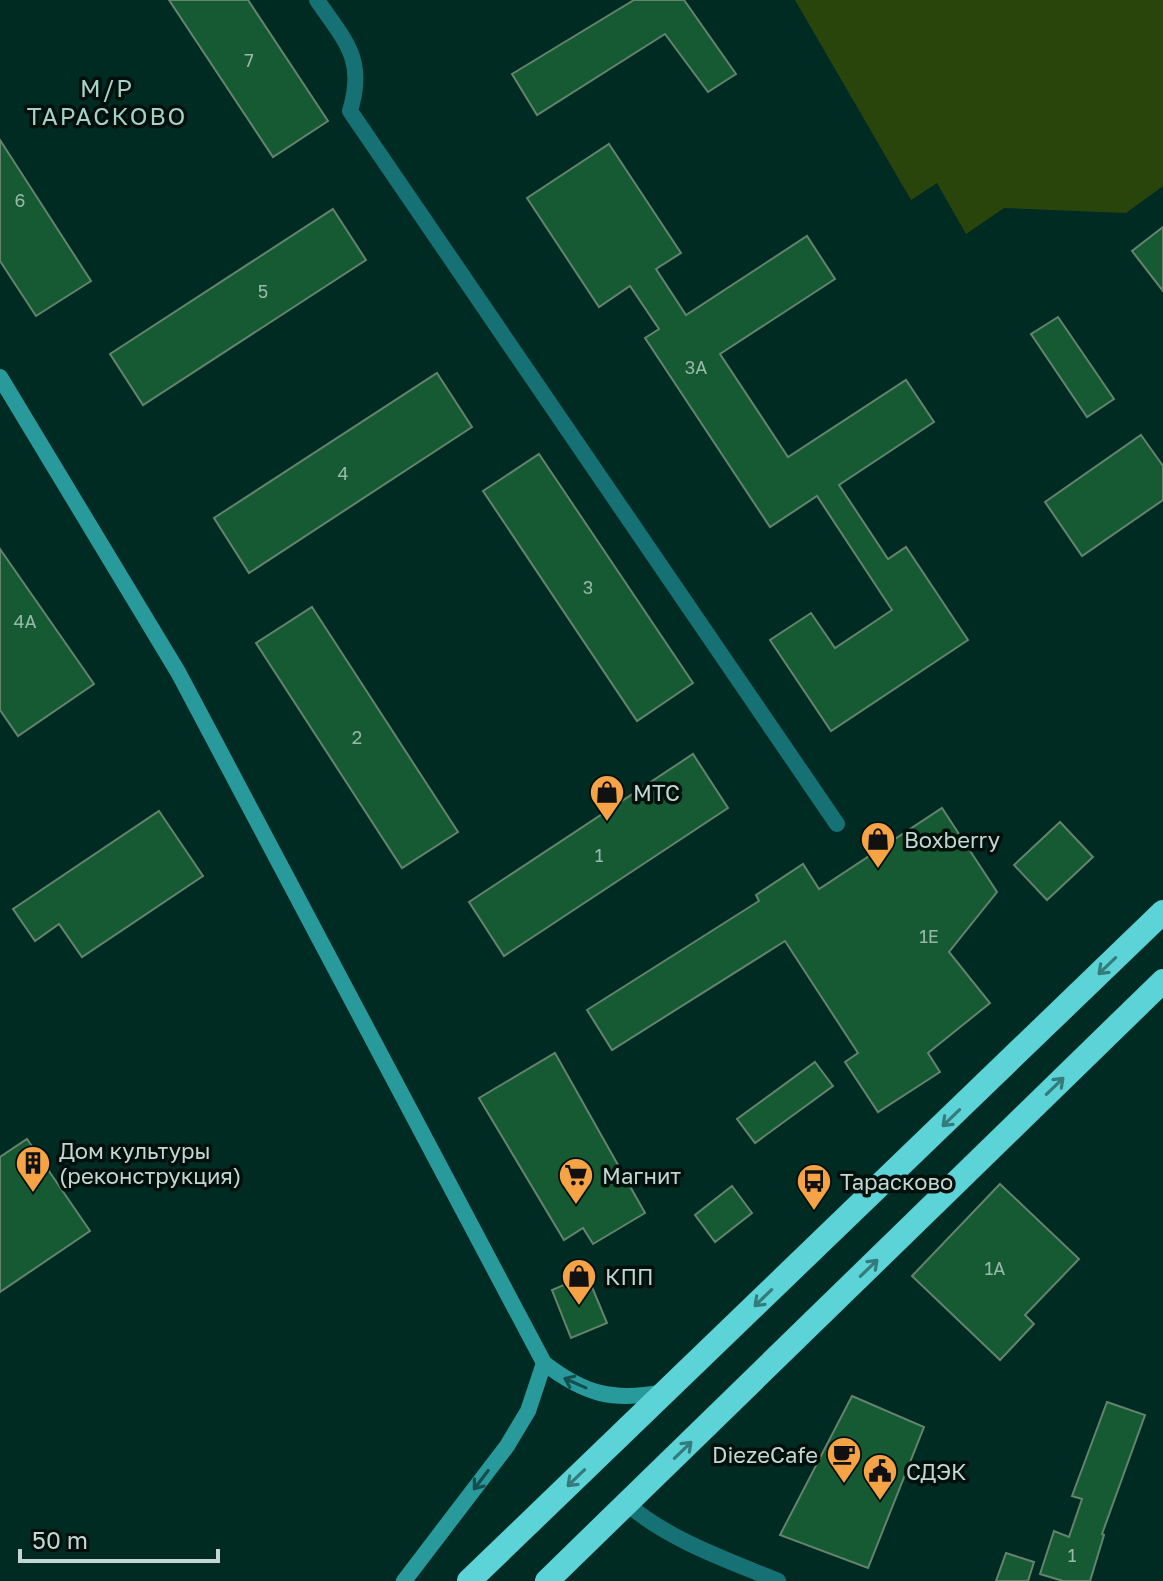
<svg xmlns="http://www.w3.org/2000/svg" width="1163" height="1581" viewBox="0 0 1163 1581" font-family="'Golos Text',sans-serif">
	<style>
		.green { fill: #2a450c }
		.building { fill: #155a32; stroke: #64836d; stroke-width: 2 }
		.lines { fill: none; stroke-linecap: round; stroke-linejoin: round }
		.street { stroke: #167174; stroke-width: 16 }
		.secondary { stroke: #299a9c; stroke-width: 16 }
		.highway { stroke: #5cd3d6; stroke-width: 24 }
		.oneway { stroke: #347b7b }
		.oneway2 { stroke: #144e4d }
		.labels { text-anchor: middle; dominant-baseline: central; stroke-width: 7; stroke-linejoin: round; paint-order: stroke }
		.number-label { font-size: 18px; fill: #97b8a9 }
		.poi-label { font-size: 22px; fill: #c2d7d1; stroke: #02100c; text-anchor: start }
		.neighbourhood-label { font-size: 24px; letter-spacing: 2px; fill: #a6d1c5; stroke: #02100c }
	</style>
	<rect width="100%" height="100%" fill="#002b22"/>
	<polygon class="green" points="795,0 1163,0 1163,186 1126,213 1004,208 966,234 937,183 911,200"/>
	<g class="building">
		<polygon points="169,0 248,0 328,121 273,157"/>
		<polygon points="634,0 684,0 736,74 708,92 665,34 537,115 512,74"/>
		<polygon points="0,140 91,281 36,316 0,261"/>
		<polygon points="609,144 681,253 656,269 686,315 807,236 835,279 720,354 788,457 906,380 934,422 839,485 888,559 906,547 968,640 831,731 770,640 811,613 835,648 892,610 817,496 770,527 645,338 659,329 630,286 599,307 527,198"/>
		<polygon points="333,209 366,260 143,405 110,354"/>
		<polygon points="1163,227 1163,291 1132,251"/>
		<polygon points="1058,317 1114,399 1087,417 1031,334"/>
		<polygon points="437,373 472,427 249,573 214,518"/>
		<polygon points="1141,435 1163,466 1163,500 1082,556 1045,502"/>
		<polygon points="539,454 693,683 637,721 483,491"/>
		<polygon points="0,549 94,684 18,736 0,710"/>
		<polygon points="312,607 458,832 402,868 256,643"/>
		<polygon points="693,754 728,808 504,956 469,902"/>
		<polygon points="942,808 997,892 949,952 990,1003 928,1053 940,1072 878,1112 845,1062 858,1053 785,941 612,1050 587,1010 759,901 756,895 803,864 819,889"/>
		<polygon points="159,811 203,876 82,957 59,924 35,941 13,909"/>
		<polygon points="1060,822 1093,857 1047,900 1014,865"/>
		<polygon points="555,1053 645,1213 593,1244 583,1228 564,1240 479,1098"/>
		<polygon points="815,1062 833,1086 755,1143 737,1119"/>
		<polygon points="27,1139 90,1231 0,1292 0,1157"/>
		<polygon points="1000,1184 1079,1259 1025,1315 1034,1324 1000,1360 912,1276"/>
		<polygon points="732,1186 752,1213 715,1242 695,1215"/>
		<polygon points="587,1275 607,1323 571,1338 552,1290"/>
		<polygon points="852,1396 924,1427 868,1568 780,1535"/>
		<polygon points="1107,1402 1145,1415 1102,1534 1104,1535 1090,1581 1063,1581 1040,1574 1054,1531 1069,1537 1082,1499 1072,1496"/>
		<polygon points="1006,1553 1034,1562 1028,1581 996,1581"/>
	</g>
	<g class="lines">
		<g class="street">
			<path d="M317,0C345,41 366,59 350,111L837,824"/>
			<path d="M627,1504C671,1541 725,1559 778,1581"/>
		</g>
		<g class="secondary">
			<path d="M0,377L178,672L544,1363C584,1394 613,1402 663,1392"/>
			<polyline points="404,1581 507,1446 528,1411 544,1363"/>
		</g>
		<g class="highway">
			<polyline points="469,1581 1163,912"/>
			<polyline points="547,1581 1163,981"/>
		</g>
	</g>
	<defs><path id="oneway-shaft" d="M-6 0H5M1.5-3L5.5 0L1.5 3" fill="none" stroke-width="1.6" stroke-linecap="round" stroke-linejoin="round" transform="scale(2)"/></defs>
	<g class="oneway">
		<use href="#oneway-shaft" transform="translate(1107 966) rotate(136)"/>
		<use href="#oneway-shaft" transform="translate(1055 1086) rotate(-44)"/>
		<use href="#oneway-shaft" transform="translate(951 1118) rotate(136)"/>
		<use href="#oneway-shaft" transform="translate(869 1268) rotate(-44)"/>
		<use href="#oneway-shaft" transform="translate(763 1298) rotate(136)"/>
		<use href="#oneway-shaft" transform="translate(683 1450) rotate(-44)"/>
		<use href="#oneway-shaft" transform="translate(576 1478) rotate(136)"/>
	</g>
	<g class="oneway2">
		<use href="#oneway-shaft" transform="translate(575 1383) rotate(-156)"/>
		<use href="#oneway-shaft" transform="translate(481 1480) rotate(127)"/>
	</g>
	<defs>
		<g id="shop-pin" transform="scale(1.8)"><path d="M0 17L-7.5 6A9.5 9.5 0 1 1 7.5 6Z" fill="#f5a345" stroke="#02100c"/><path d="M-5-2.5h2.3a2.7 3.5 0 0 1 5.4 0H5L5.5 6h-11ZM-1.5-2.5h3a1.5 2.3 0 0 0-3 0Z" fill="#111"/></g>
		<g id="building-pin" transform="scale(1.8)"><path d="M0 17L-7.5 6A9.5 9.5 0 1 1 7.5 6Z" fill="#f5a345" stroke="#02100c"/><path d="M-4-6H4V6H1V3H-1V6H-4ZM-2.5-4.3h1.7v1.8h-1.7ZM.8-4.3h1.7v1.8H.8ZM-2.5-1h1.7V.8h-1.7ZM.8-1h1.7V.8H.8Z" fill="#111"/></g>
		<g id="supermarket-pin" transform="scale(1.8)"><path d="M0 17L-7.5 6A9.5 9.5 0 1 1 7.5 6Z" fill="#f5a345" stroke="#02100c"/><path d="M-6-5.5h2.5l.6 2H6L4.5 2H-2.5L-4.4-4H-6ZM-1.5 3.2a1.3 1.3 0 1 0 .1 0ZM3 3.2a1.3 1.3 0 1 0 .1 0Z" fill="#111"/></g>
		<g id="bus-pin" transform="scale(1.8)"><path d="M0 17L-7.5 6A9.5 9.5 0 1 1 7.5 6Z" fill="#f5a345" stroke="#02100c"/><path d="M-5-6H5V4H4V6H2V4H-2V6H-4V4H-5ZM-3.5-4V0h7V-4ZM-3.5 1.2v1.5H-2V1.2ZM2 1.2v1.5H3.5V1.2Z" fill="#111"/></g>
		<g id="cafe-pin" transform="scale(1.8)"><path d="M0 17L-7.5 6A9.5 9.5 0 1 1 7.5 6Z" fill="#f5a345" stroke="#02100c"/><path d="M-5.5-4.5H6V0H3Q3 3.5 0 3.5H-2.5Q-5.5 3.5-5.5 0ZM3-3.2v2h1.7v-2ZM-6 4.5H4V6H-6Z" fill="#111"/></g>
		<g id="civic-pin" transform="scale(1.8)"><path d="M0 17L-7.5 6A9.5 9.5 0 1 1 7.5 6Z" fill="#f5a345" stroke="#02100c"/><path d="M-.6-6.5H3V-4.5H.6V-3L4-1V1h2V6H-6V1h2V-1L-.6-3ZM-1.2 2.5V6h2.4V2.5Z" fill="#111"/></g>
	</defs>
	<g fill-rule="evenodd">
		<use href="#shop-pin" x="607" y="792"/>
		<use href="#shop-pin" x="878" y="839"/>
		<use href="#building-pin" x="33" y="1163"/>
		<use href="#supermarket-pin" x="576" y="1175"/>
		<use href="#bus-pin" x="814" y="1181"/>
		<use href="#shop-pin" x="579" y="1276"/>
		<use href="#cafe-pin" x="844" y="1454"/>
		<use href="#civic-pin" x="880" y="1471"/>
	</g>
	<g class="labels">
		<g class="number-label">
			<text x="249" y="60">7</text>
			<text x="20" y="200">6</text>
			<text x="263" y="291">5</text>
			<text x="696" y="367">3А</text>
			<text x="343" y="473">4</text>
			<text x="588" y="587">3</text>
			<text x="25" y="621">4А</text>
			<text x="357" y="737">2</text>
			<text x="599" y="855">1</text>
			<text x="929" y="936">1Е</text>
			<text x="995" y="1268">1А</text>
			<text x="1072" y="1555">1</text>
		</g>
		<g class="poi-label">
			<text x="633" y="792">МТС</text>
			<text x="904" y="839">Boxberry</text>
			<text x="59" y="1150">Дом культуры<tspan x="59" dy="25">(реконструкция)</tspan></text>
			<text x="602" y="1175">Магнит</text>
			<text x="840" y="1181">Тарасково</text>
			<text x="605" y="1276">КПП</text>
			<text x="818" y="1454" text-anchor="end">DiezeCafe</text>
			<text x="906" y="1471">СДЭК</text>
		</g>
		<g class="neighbourhood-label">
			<text x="107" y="87">М/Р<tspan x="107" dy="28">ТАРАСКОВО</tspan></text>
		</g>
	</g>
	<path d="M20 1549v12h198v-12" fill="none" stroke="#c2d7d1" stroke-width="4"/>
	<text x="32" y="1549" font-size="24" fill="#c2d7d1" stroke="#02100c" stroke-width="6" paint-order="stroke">50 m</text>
</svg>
